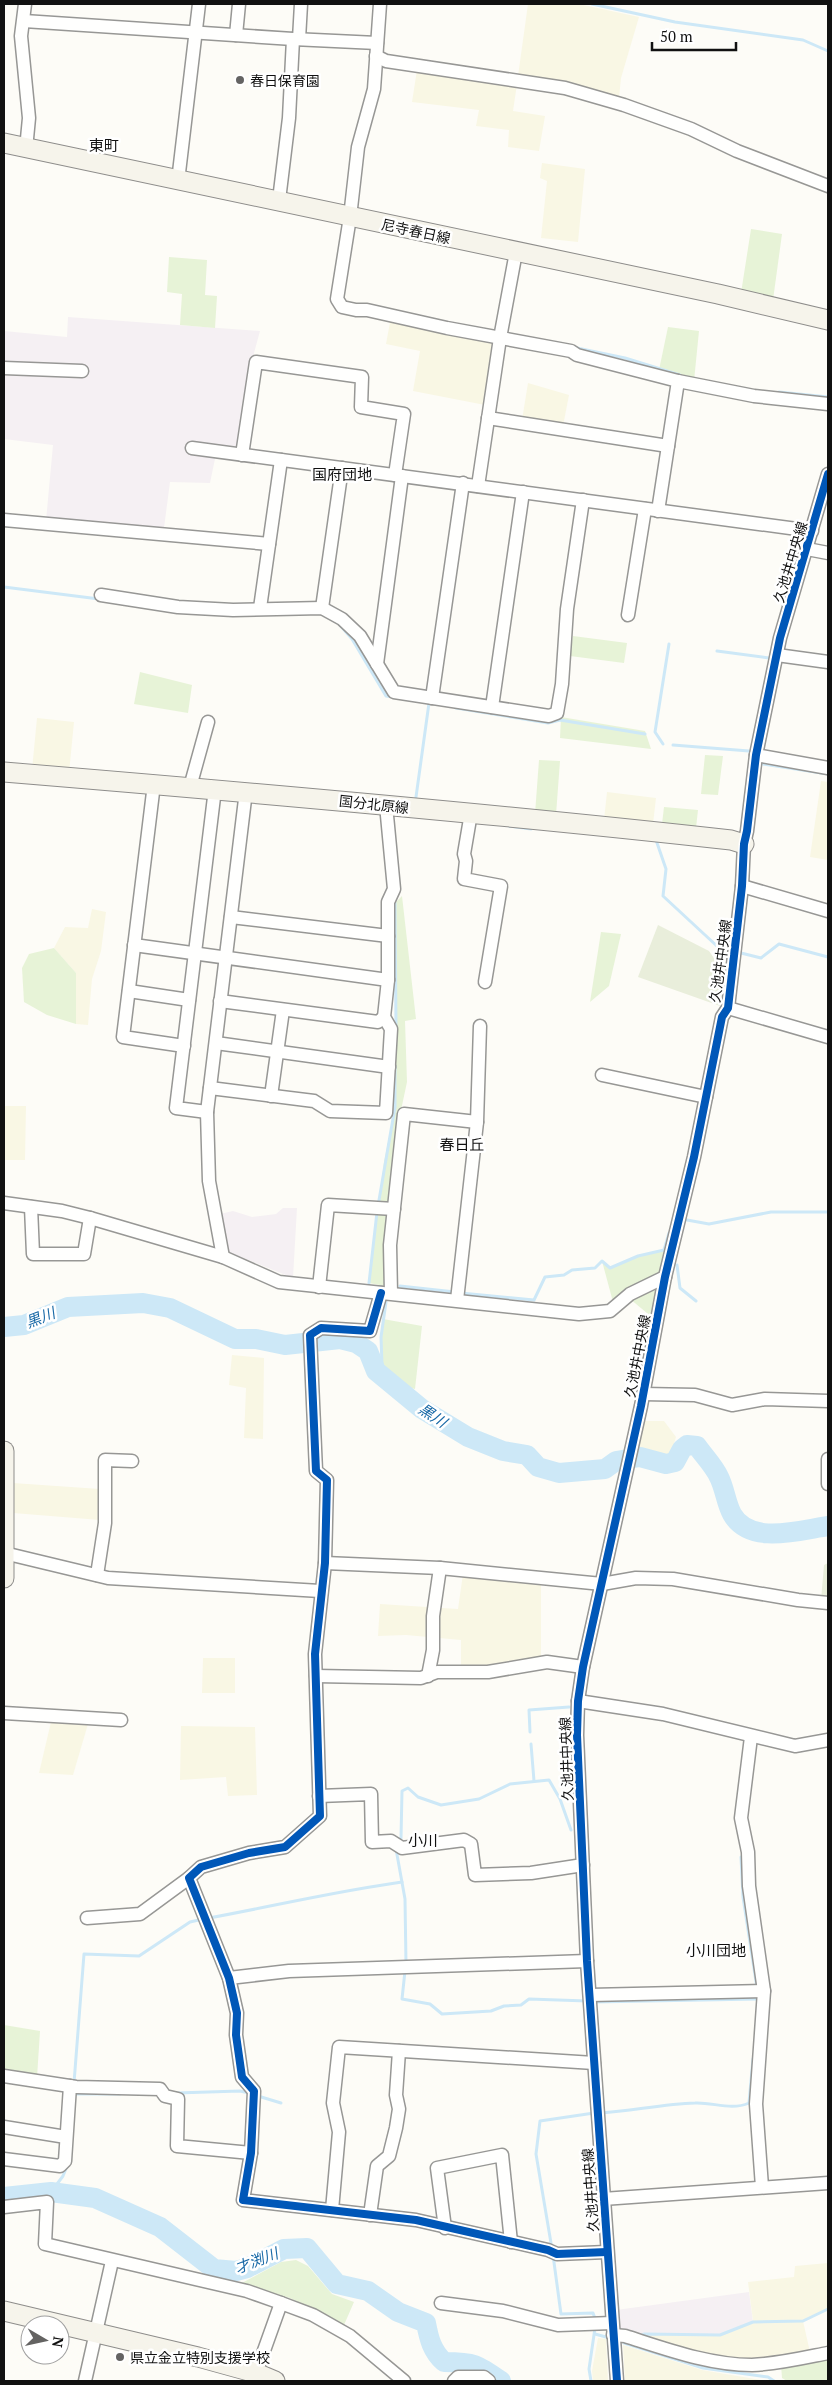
<svg xmlns="http://www.w3.org/2000/svg" width="832" height="2385" viewBox="0 0 832 2385" font-family="'PT Serif','Noto Sans JP',serif">
	<style>
		.industrial { fill: #f5f0f3 }
		.farmland { fill: #f9f7e4 }
		.green { fill: #e7f3d7 }
		.cemetery { fill: #e9eedb }
		.lines { fill: none; stroke-linecap: round; stroke-linejoin: round }
		.stream { stroke: #cde8f7; stroke-width: 3 }
		.river { stroke: #cde8f7; stroke-width: 20 }
		.street-casing { stroke: #979795; stroke-width: 15 }
		.secondary-casing { stroke: #8e8d8b; stroke-width: 21 }
		.street { stroke: #fffffe; stroke-width: 12 }
		.secondary { stroke: #f6f4eb; stroke-width: 19 }
		.cycleway-casing { stroke: #fff; stroke-width: 11 }
		.cycleway { stroke: #0057b8; stroke-width: 8 }
		.poi-dot { fill: #646362; stroke: #fff; stroke-width: 2 }
		.labels { text-anchor: middle; dominant-baseline: central; stroke-width: 5; stroke-linejoin: round; paint-order: stroke }
		.poi-label { font-size: 14px; fill: #111; stroke: #fff; text-anchor: start }
		.street-label { font-size: 14px; fill: #111; stroke: #fff }
		.neighbourhood-label { font-size: 15px; fill: #111; stroke: #fff }
		.water-label { font-size: 15px; font-style: italic; fill: #1768a6; stroke: #fff }
	</style>
	<rect width="100%" height="100%" fill="#fdfcf7"/>
	<g class="industrial">
		<polygon points="68,317 260,331 251,364 237,456 216,454 210,483 170,482 164,528 150,530 46,521 53,445 4,439 4,331 67,337"/>
		<polygon points="283,1208 297,1208 293,1278 226,1251 220,1214 233,1211 252,1217 276,1214"/>
		<polygon points="749,2292 753,2322 720,2335 644,2334 617,2330 616,2310"/>
	</g>
	<g class="farmland">
		<polygon points="528,4 579,4 639,17 621,78 619,98 518,76"/>
		<polygon points="417,70 517,84 513,111 545,116 539,151 508,147 509,130 476,126 479,110 412,102"/>
		<polygon points="542,163 585,169 578,242 541,238 547,181 540,178"/>
		<polygon points="391,317 496,340 485,405 413,391 420,351 386,344"/>
		<polygon points="528,383 569,395 563,426 522,420"/>
		<polygon points="37,718 74,722 69,773 32,770"/>
		<polygon points="821,781 828,782 828,860 810,857"/>
		<polygon points="607,792 656,798 653,824 604,820"/>
		<polygon points="92,909 106,912 101,951 92,979 88,1025 76,1024 76,973 54,948 65,927 88,928"/>
		<polygon points="4,1106 26,1106 25,1160 4,1160"/>
		<polygon points="232,1355 264,1358 263,1439 244,1438 246,1388 229,1385"/>
		<polygon points="643,1421 664,1421 676,1437 670,1456 637,1449"/>
		<polygon points="13,1483 100,1489 100,1520 13,1513"/>
		<polygon points="463,1574 541,1583 541,1658 486,1668 461,1668 461,1640 406,1635 378,1636 380,1604 458,1609"/>
		<polygon points="203,1658 235,1658 235,1693 202,1693"/>
		<polygon points="51,1722 88,1724 73,1775 39,1773"/>
		<polygon points="181,1726 255,1727 257,1795 228,1796 226,1777 180,1780"/>
		<polygon points="828,2263 828,2309 803,2321 810,2352 751,2362 697,2355 637,2338 644,2334 720,2335 753,2321 748,2282 794,2277 795,2266"/>
		<polygon points="598,2338 606,2339 608,2381 593,2381 592,2371"/>
		<polygon points="623,2345 702,2370 767,2381 625,2381"/>
	</g>
	<g class="green">
		<polygon points="751,229 782,234 773,300 741,293"/>
		<polygon points="169,257 207,260 205,295 217,296 215,328 180,325 182,294 167,292"/>
		<polygon points="668,327 699,331 694,381 659,370"/>
		<polygon points="573,636 627,643 624,663 570,656"/>
		<polygon points="140,672 192,685 188,713 134,704"/>
		<polygon points="561,717 645,731 651,749 560,738"/>
		<polygon points="705,755 723,756 718,795 701,794"/>
		<polygon points="539,760 560,761 556,815 535,814"/>
		<polygon points="664,807 698,810 696,828 662,824"/>
		<polygon points="402,896 416,1019 405,1021 407,1082 400,1115 385,1286 369,1283 384,1162 395,1107 397,990 395,903"/>
		<polygon points="601,932 621,934 609,986 590,1002"/>
		<polygon points="54,948 76,973 76,1024 47,1015 24,1002 22,968 29,954"/>
		<polygon points="664,1250 653,1318 624,1294 613,1302 602,1261 610,1268 638,1256"/>
		<polygon points="383,1319 422,1326 415,1389 401,1386 382,1365 381,1337"/>
		<polygon points="4,2025 40,2031 37,2078 4,2073"/>
		<polygon points="296,2260 308,2266 332,2294 354,2302 344,2325 290,2298 240,2284 281,2262"/>
		<polygon points="828,2356 828,2381 787,2381 782,2378 781,2365"/>
	</g>
	<g class="cemetery">
		<polygon points="658,925 709,951 724,973 720,1006 638,977"/>
		<polygon points="828,1563 828,1601 821,1600 824,1565"/>
	</g>
	<g class="lines">
		<g class="stream">
			<polyline points="592,4 675,22 803,40 828,51"/>
			<polyline points="577,348 625,358 680,375"/>
			<polyline points="779,392 828,397"/>
			<polyline points="4,587 99,599"/>
			<polyline points="339,624 352,639 386,696 393,697"/>
			<polyline points="717,651 769,658"/>
			<polyline points="456,708 548,723 560,720 645,734"/>
			<polyline points="663,744 655,732 669,644"/>
			<polyline points="673,745 749,751"/>
			<polyline points="763,764 828,774"/>
			<polyline points="416,797 429,703"/>
			<polyline points="509,826 531,829"/>
			<polyline points="656,840 666,869 663,896 718,947 725,949"/>
			<polyline points="395,903 396,1027"/>
			<polyline points="741,953 761,958 779,944 828,957"/>
			<polyline points="378,1206 395,1107 395,1066"/>
			<polyline points="687,1220 709,1224 771,1212 828,1212"/>
			<polyline points="677,1265 680,1288 696,1301"/>
			<polyline points="369,1283 377,1212"/>
			<polyline points="400,1286 455,1292"/>
			<polyline points="461,1293 534,1300 545,1277 564,1275 572,1270 595,1268 602,1261 610,1268 638,1256 664,1250 669,1233"/>
			<polyline points="376,1371 382,1365 381,1337 386,1302"/>
			<polyline points="530,1732 529,1710 569,1707"/>
			<polyline points="531,1744 534,1781"/>
			<polyline points="398,1843 401,1838 402,1791 408,1788 418,1797 441,1805 479,1799 510,1784 549,1780 560,1799 571,1830"/>
			<polyline points="396,1849 405,1899 406,1964"/>
			<polyline points="741,1857 743,1897 757,1988"/>
			<path d="M209,1918C274,1906 337,1891 402,1882"/>
			<polyline points="405,1971 402,1999 430,2004 442,2014 491,2011 504,2006 521,2005 529,1999 587,2001"/>
			<polyline points="593,2002 758,1999"/>
			<polyline points="74,2083 84,1954 139,1956 190,1922 203,1919"/>
			<polyline points="176,2093 240,2091 249,2093"/>
			<polyline points="74,2094 120,2094"/>
			<polyline points="258,2096 281,2103"/>
			<path d="M601,2113C632,2111 663,2104 695,2103C713,2102 731,2111 749,2103L753,2059"/>
			<polyline points="51,2192 63,2176 67,2166"/>
			<polyline points="552,2249 536,2154 540,2121 594,2113"/>
			<polyline points="553,2255 561,2314 593,2313 596,2321"/>
			<polyline points="595,2334 606,2337"/>
			<polyline points="640,2336 644,2334 720,2335 753,2322 803,2321 828,2309"/>
			<polyline points="624,2343 703,2368 768,2377 774,2381"/>
			<polyline points="591,2381 589,2369 595,2328"/>
		</g>
		<g class="river">
			<path d="M4,1327L24,1325L68,1307L143,1303L170,1308L235,1339H256L285,1345L340,1339L356,1343L368,1351L376,1371L422,1409L468,1437L503,1451L527,1455L538,1467L559,1473L605,1469L616,1461L640,1457L666,1464L675,1462L682,1449L687,1445L697,1446C704,1456 714,1466 719,1477C725,1489 726,1503 732,1514C750,1546 800,1530 828,1526"/>
			<path d="M4,2197L51,2192L95,2198L160,2227L214,2269L236,2271L247,2268L284,2249L307,2248L337,2284L368,2291L398,2312L426,2323C429,2339 432,2351 444,2362C474,2362 477,2364 501,2381"/>
		</g>
		<g class="street-casing">
			<g id="street">
				<polyline points="25,4 21,36 29,118 26,149"/>
				<polyline points="380,4 374,89 358,147 350,217 337,299 342,307 356,310 367,310 447,328 571,351 577,355 678,381 658,511"/>
				<polyline points="24,21 293,39 377,43"/>
				<polyline points="236,35 239,4"/>
				<polyline points="299,39 301,4"/>
				<polyline points="376,56 386,61 565,88 624,105 691,129 737,151 828,186"/>
				<polyline points="178,181 199,4"/>
				<polyline points="279,200 289,118 293,39"/>
				<polyline points="4,368 82,371"/>
				<polyline points="678,381 754,396 828,404"/>
				<polyline points="488,418 668,446"/>
				<polyline points="192,448 812,531"/>
				<polyline points="242,455 256,362 362,377 361,407 404,414 395,475"/>
				<polyline points="478,486 500,338 516,252"/>
				<polyline points="4,520 269,544"/>
				<polyline points="807,549 828,553"/>
				<polyline points="101,595 178,607 233,610 322,608 342,619 360,636 394,692 549,716 557,713 562,684 567,609 583,500"/>
				<polyline points="260,608 281,460"/>
				<polyline points="322,608 342,468"/>
				<polyline points="628,615 645,509"/>
				<polyline points="777,655 828,662"/>
				<polyline points="377,664 402,476"/>
				<polyline points="432,698 463,483"/>
				<polyline points="492,707 523,492"/>
				<polyline points="756,755 828,768"/>
				<polyline points="154,784 123,1037 184,1046"/>
				<polyline points="190,787 208,722"/>
				<polyline points="471,813 464,854 466,861 464,879 501,886 485,982"/>
				<polyline points="742,886 828,911"/>
				<polyline points="231,917 388,936"/>
				<polyline points="134,945 388,980"/>
				<polyline points="129,991 189,1000"/>
				<polyline points="220,1001 378,1022 384,1017"/>
				<polyline points="728,1008 828,1037"/>
				<polyline points="216,1043 389,1067"/>
				<polyline points="602,1075 706,1097"/>
				<polyline points="210,1088 314,1101 330,1111 386,1113 391,1029 384,1017 388,980 388,902 394,889 386,805"/>
				<polyline points="271,1096 283,1010"/>
				<polyline points="207,1112 176,1108 215,789"/>
				<polyline points="4,1203 62,1211 90,1218 223,1257 279,1282 579,1314 610,1311 630,1294 665,1277"/>
				<polyline points="31,1207 33,1254 84,1254 90,1218"/>
				<polyline points="223,1257 209,1181 207,1112 246,791"/>
				<polyline points="319,1287 328,1205 394,1209"/>
				<polyline points="381,1293 370,1331 321,1328 310,1335 316,1471 327,1480 325,1563 315,1654 320,1816 285,1847 249,1853 201,1867 189,1878 229,1978 237,2013 236,2035 242,2077 254,2091 251,2153 243,2200 416,2220 548,2250 557,2254 607,2252"/>
				<polyline points="391,1293 390,1245 404,1114 477,1122"/>
				<polyline points="457,1300 477,1122 480,1026"/>
				<polyline points="643,1394 695,1395 732,1405 765,1399 828,1401"/>
				<polyline points="828,1459 828,1484"/>
				<polyline points="4,1553 108,1578 320,1591"/>
				<polyline points="325,1563 440,1568 602,1584 636,1578 673,1579 798,1600 828,1603"/>
				<polyline points="97,1575 105,1523 105,1460 132,1461"/>
				<polyline points="316,1676 421,1678 437,1672 488,1672 547,1662 583,1667"/>
				<polyline points="428,1676 433,1650 433,1616 440,1568"/>
				<polyline points="578,1701 663,1714 795,1746 828,1740"/>
				<polyline points="4,1713 121,1720"/>
				<polyline points="751,1737 741,1818 748,1852 749,1886 764,1991 756,2104 762,2187"/>
				<polyline points="319,1796 371,1794 372,1842 391,1841 402,1848 464,1840 471,1844 475,1875 531,1873 583,1865"/>
				<polyline points="87,1918 140,1914 189,1878"/>
				<polyline points="229,1978 289,1971 587,1961"/>
				<polyline points="590,1995 764,1991"/>
				<polyline points="4,2076 76,2087 160,2089 165,2096 178,2099 177,2146 251,2153"/>
				<polyline points="4,2127 66,2137"/>
				<polyline points="4,2159 60,2166 65,2161 70,2086"/>
				<polyline points="603,2199 828,2183"/>
				<polyline points="4,2207 47,2202 45,2244 247,2291 281,2303 313,2315 350,2336 404,2381"/>
				<polyline points="332,2210 339,2132 333,2103 339,2047 594,2063"/>
				<polyline points="370,2215 377,2166 389,2156 396,2128 399,2109 396,2095 399,2051"/>
				<polyline points="445,2228 437,2168 502,2155 511,2242"/>
				<polyline points="441,2303 503,2311 558,2325 612,2323"/>
				<path d="M613,2335L625,2336C666,2349 709,2365 752,2365C778,2364 803,2358 828,2353"/>
				<polyline points="256,2373 281,2303"/>
				<polyline points="85,2381 112,2261"/>
				<polyline points="454,2381 458,2377 484,2377 489,2381"/>
				<polyline points="617,2381 587,1961 577,1735 578,1701 583,1667 641,1406 665,1277 694,1157 722,1017 728,1008 742,886 744,844 747,831 756,755 780,638 828,474"/>
			</g>
		</g>
		<g class="secondary-casing">
			<g id="secondary">
				<polyline points="4,143 718,294 828,320"/>
				<path d="M4,772C246,792 489,813 731,840L744,844"/>
				<polyline points="4,1451 4,1578"/>
				<polyline points="4,2311 198,2357 256,2373 275,2381"/>
			</g>
		</g>
		<use href="#street" class="street"/>
		<use href="#secondary" class="secondary"/>
		<g class="cycleway-casing">
			<g id="cycleway">
				<polyline points="381,1293 370,1331 321,1328 310,1335 316,1471 327,1480 325,1563 315,1654 320,1816 285,1847 249,1853 201,1867 189,1878 229,1978 237,2013 236,2035 242,2077 254,2091 251,2153 243,2200 416,2220 548,2250 557,2254 607,2252"/>
				<polyline points="617,2381 587,1961 577,1735 578,1701 583,1667 641,1406 665,1277 694,1157 722,1017 728,1008 742,886 744,844 747,831 756,755 780,638 828,474"/>
			</g>
		</g>
		<use href="#cycleway" class="cycleway"/>
	</g>
	<g class="poi-dot">
		<circle cx="240" cy="80" r="5"/>
		<circle cx="120" cy="2357" r="5"/>
	</g>
	<g class="labels">
		<g class="poi-label">
			<text x="250" y="80">春日保育園</text>
			<text x="130" y="2357">県立金立特別支援学校</text>
		</g>
		<g class="street-label">
			<text transform="translate(416 231) rotate(12)">尼寺春日線</text>
			<text transform="translate(790 562) rotate(-73)">久池井中央線</text>
			<text transform="translate(374 804) rotate(6)">国分北原線</text>
			<text transform="translate(720 961) rotate(-82)">久池井中央線</text>
			<text transform="translate(637 1356) rotate(-79)">久池井中央線</text>
			<text transform="translate(566 1759) rotate(-92)">久池井中央線</text>
			<text transform="translate(590 2190) rotate(-94)">久池井中央線</text>
		</g>
		<g class="neighbourhood-label">
			<text x="104" y="145">東町</text>
			<text x="342" y="474">国府団地</text>
			<text x="462" y="1144">春日丘</text>
			<text x="423" y="1840">小川</text>
			<text x="716" y="1950">小川団地</text>
		</g>
		<g class="water-label">
			<text transform="translate(40 1317) rotate(-21)">黒川</text>
			<text transform="translate(433 1415) rotate(33)">黒川</text>
			<text transform="translate(256 2260) rotate(-21)">才渕川</text>
		</g>
	</g>
	<rect width="832" height="2385" fill="none" stroke="#111111" stroke-width="10"/>
	<g transform="translate(45 2340) rotate(99)"><circle r="24" fill="#ffffff" stroke="#a0a0a0"/>
	<path d="M0-4L9 19L0 12L-9 19Z" fill="#646362"/>
	<text y="-8" font-size="14" font-weight="bold" text-anchor="middle" fill="#111111">N</text>
	</g>
	<path d="M652 42v8h84v-8" fill="none" stroke="#111111" stroke-width="2.5"/>
	<text x="660" y="42" font-size="15" fill="#111111" stroke="#ffffff" stroke-width="4" paint-order="stroke">50 m</text>
</svg>
